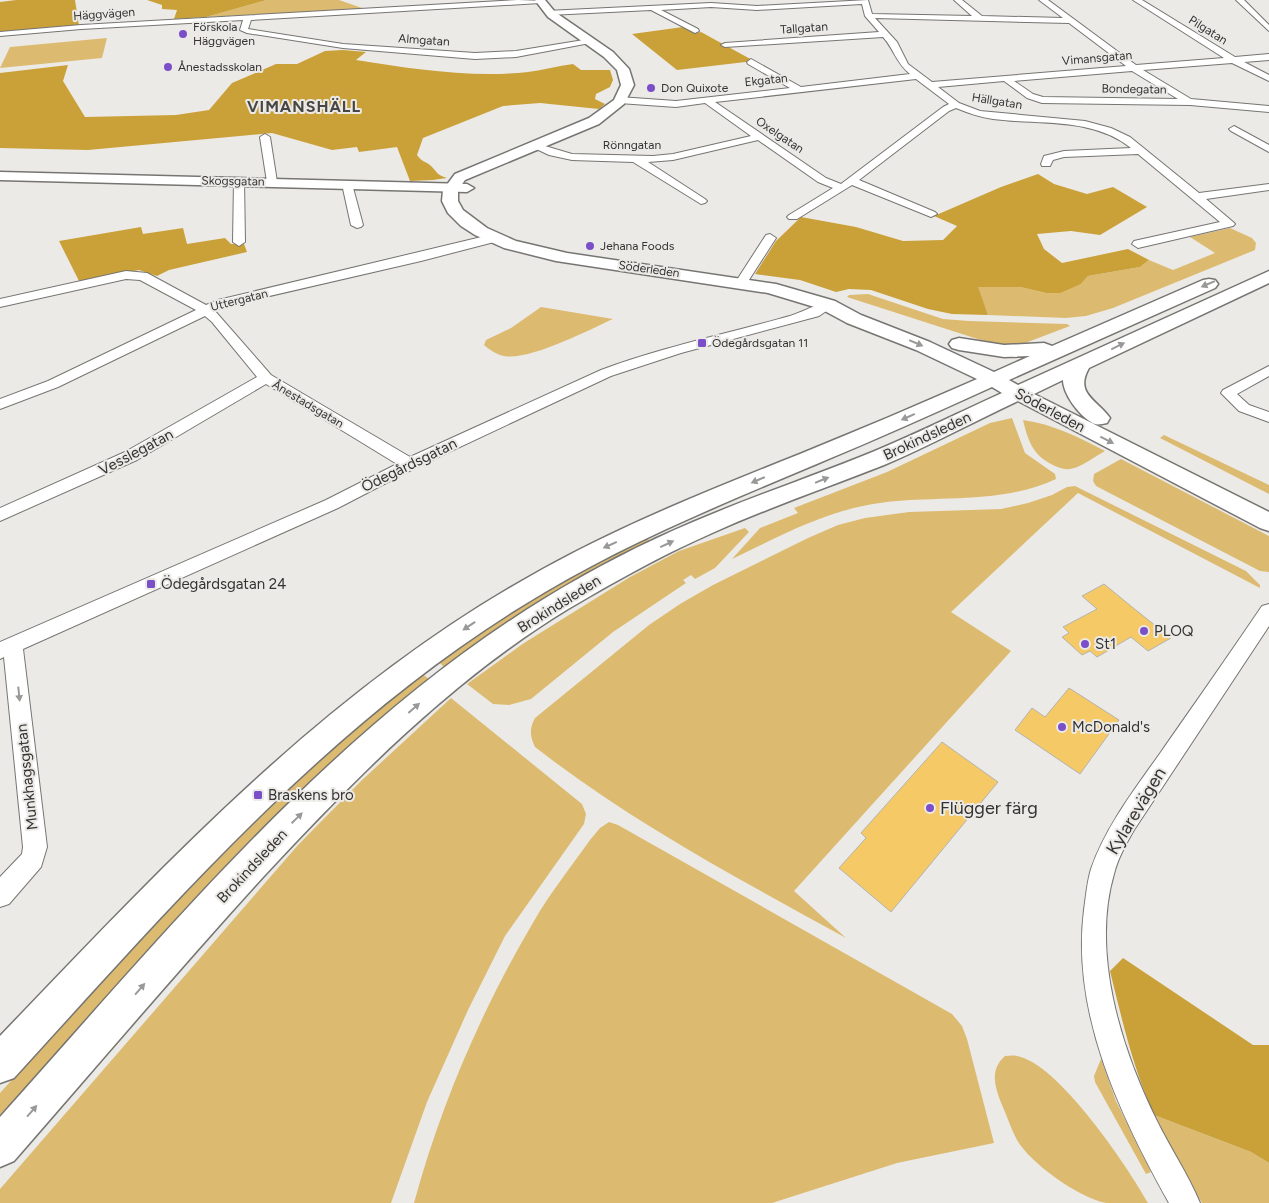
<svg xmlns="http://www.w3.org/2000/svg" width="1269" height="1203" viewBox="0 0 1269 1203" font-family="Figtree,sans-serif">
	<style>
		.green { fill: #dcbb71 }
		.forest { fill: #caa038 }
		.building { fill: #f5ca66; stroke: #b4b3af }
		.lines { fill: none; stroke-linecap: round; stroke-linejoin: round }
		.minor-casing { stroke: #767572; stroke-width: 2 }
		.tertiary-casing { stroke: #767572; stroke-width: 3 }
		.secondary-casing { stroke: #767572; stroke-width: 3 }
		.minor { fill: #fff; fill-rule: evenodd }
		.tertiary { fill: #fff; fill-rule: evenodd }
		.secondary { fill: #fff; fill-rule: evenodd }
		.oneway { fill: #9a9998 }
		.poi-dot { fill: #7a4fc8; stroke: #eceae7; stroke-width: 2 }
		.labels { text-anchor: middle; dominant-baseline: central; stroke-width: 4; stroke-linejoin: round; paint-order: stroke }
		.far-street-label { font-size: 12px; fill: #343331; stroke: #eceae7 }
		.far-poi-label { font-size: 12px; fill: #343331; stroke: #eceae7; text-anchor: start }
		.street-label { font-size: 15px; fill: #343331; stroke: #eceae7 }
		.poi-label { font-size: 15px; fill: #343331; stroke: #eceae7; text-anchor: start }
		.far-district-label { font-size: 16px; font-weight: bold; letter-spacing: 1px; fill: #484744; stroke: #eceae7 }
		.near-poi-label { font-size: 18px; fill: #343331; stroke: #eceae7; text-anchor: start }
		.near-street-label { font-size: 18px; fill: #343331; stroke: #eceae7 }
	</style>
	<rect width="100%" height="100%" fill="#eceae7"/>
	<g class="green">
		<polygon points="267,0 339,0 365,9 206,17"/>
		<polygon points="107,38 102,58 0,68 10,47"/>
		<polygon points="1230,228 1252,238 1256,243 1255,250 1113,308 1086,316 1066,318 988,315 977,287 1020,287 1046,293 1081,284 1088,276 1140,267 1149,260 1173,270 1215,253 1190,237"/>
		<polygon points="868,294 943,319 969,321 1067,324 1070,326 1020,345 993,344 847,297 849,295"/>
		<path d="M541,307L613,319C589,330 529,361 504,356C498,355 488,349 484,345L486,340L511,328Z"/>
		<path d="M1012,418L1025,453L1055,474L1056,479C1000,505 940,495 880,503C827,510 780,536 732,559L760,528L798,513L794,508L887,472L990,423Z"/>
		<path d="M1023,420C1053,424 1078,437 1105,451C1094,457 1082,467 1070,469C1063,470 1057,467 1051,464C1032,454 1028,440 1023,420Z"/>
		<polygon points="1164,435 1269,485 1269,494 1160,438"/>
		<polygon points="1121,459 1269,536 1269,572 1260,571 1096,486 1093,481 1094,474"/>
		<path d="M1075,486L1246,571L1260,585V588L1078,493L951,612L1011,651L794,891L846,938C739,879 631,822 535,747C530,736 529,729 535,718L649,625L680,604L713,585L808,538L838,525L865,518L909,512L1001,509L1028,503L1052,495L1067,487Z"/>
		<polygon points="745,528 749,532 715,568 695,579 691,575 683,580 686,583 613,632 531,699 509,705 493,704 467,684 524,643 630,577 679,551"/>
		<polygon points="647,537 650,542 538,602 444,667 438,661 543,592"/>
		<path d="M421,673L429,679L340,755L259,833L0,1115V1093C81,1004 161,914 246,829C301,773 361,723 421,673Z"/>
		<polygon points="451,698 582,804 586,814 584,824 505,936 468,1010 427,1102 391,1203 0,1203 0,1189 298,845 361,781"/>
		<path d="M609,822L618,825L952,1014L962,1026L967,1039L994,1143L897,1163L772,1203H414C441,1104 482,1009 534,921C550,893 571,867 590,840L600,828Z"/>
		<path d="M1005,1056C1009,1056 1013,1055 1017,1056C1058,1063 1128,1167 1148,1203C1135,1203 1119,1203 1106,1203C1079,1198 1030,1163 1017,1140C1011,1129 1007,1116 1002,1105C995,1087 989,1070 1005,1056Z"/>
		<polygon points="1101,1059 1116,1101 1151,1172 1146,1174 1095,1082 1094,1076"/>
		<polygon points="1154,1115 1251,1152 1269,1163 1269,1203 1202,1203 1177,1162"/>
	</g>
	<g class="forest">
		<polygon points="16,0 75,0 79,26 0,33 0,2"/>
		<polygon points="147,0 267,0 206,17 174,19 177,10 162,9 162,5"/>
		<polygon points="683,27 696,33 701,32 754,61 677,70 632,34"/>
		<path d="M343,50L366,52L356,60C411,69 472,78 528,72C543,70 558,66 573,64L581,70H610L613,80L610,87L596,94L595,99L605,104L599,109L540,103L503,106L423,138L417,155C422,162 425,161 430,165C437,171 436,175 447,178L433,180L410,181L397,147L359,152L357,147L332,150L272,133L88,150L0,148V73L68,65L63,81L85,117L176,115L209,110L232,83L276,64H297L325,51Z"/>
		<polygon points="1038,174 1054,184 1087,194 1113,187 1147,207 1100,235 1071,231 1037,234 1044,249 1062,263 1128,249 1149,260 1140,267 1088,276 1081,284 1060,293 1046,293 1020,287 978,287 988,315 952,314 928,309 871,290 849,289 836,292 800,280 755,274 776,241 801,217 856,227 903,241 943,240 957,226 934,216 1001,187"/>
		<polygon points="141,227 143,234 183,228 187,244 225,238 231,244 244,244 247,252 169,270 157,276 139,270 79,281 59,241"/>
		<path d="M1123,958L1253,1045H1269V1163L1251,1152L1154,1115C1133,1068 1122,1020 1110,971Z"/>
	</g>
	<g class="building">
		<polygon points="1104,584 1137,611 1171,638 1148,651 1131,637 1097,657 1090,651 1082,655 1062,637 1069,633 1063,627 1097,609 1082,596"/>
		<polygon points="1069,688 1119,720 1080,774 1015,730 1032,708 1045,717"/>
		<polygon points="942,742 998,782 891,912 839,868 866,838 861,833"/>
	</g>
	<g class="lines">
		<g class="minor-casing">
			<g id="minor">
				<polygon points="518,0 544,1 540,3 251,20 248,29 343,44 475,53 516,51 590,39 594,41 590,43 516,57 475,59 343,48 247,33 240,30 243,20 81,29 0,36 0,32 81,25"/>
				<path d="M868,0L872,14L972,16L954,0H962L982,16L1063,18L1039,0H1048L1136,65L1224,58L1133,0H1142L1235,57L1269,54V60L1244,62L1269,75V81L1232,63L1143,70L1191,99L1269,106V112L1190,105L1042,103L1027,98L1004,81L938,87L959,103L980,111L1085,121L1111,128L1130,137L1199,193L1269,184V190L1206,199L1233,222L1235,224L1233,226L1138,248L1132,244L1134,241L1220,222L1138,154L1064,157L1053,160L1050,166H1042L1041,164L1044,156L1064,151L1131,148C1093,117 1039,125 993,119C980,117 968,113 956,108L949,111L859,180L935,212L937,214L931,217L852,185L797,219H789L787,217L789,215L833,188L818,182L758,140L673,160L648,162L705,199L707,201L705,203L701,204L633,162L572,160L549,155L530,146L535,143L572,154L653,156L673,154L751,136L705,103L676,107L619,103L614,100L619,97L676,101L790,88L748,64L747,62L751,59L801,87L910,74C896,63 894,49 883,37L725,47L721,45L725,43L879,32L865,16L862,4L757,10L711,7L661,10L698,29L699,31L695,33L651,10L549,15L545,13L546,11L711,3L757,6ZM875,18L1069,23L1126,66L932,82L908,64L897,42ZM1132,71L1178,99L1043,97L1033,94L1014,81ZM916,79L949,104L943,107L841,184L826,178L715,102Z"/>
				<polygon points="1236,0 1244,0 1269,25 1269,31"/>
				<polygon points="1234,126 1269,145 1269,152 1231,131 1229,129"/>
				<polygon points="265,134 270,137 277,182 272,185 267,182 260,137"/>
				<polygon points="239,178 244,181 245,242 239,246 233,242 234,181"/>
				<polygon points="347,181 352,184 363,225 361,227 357,228 351,225 342,184"/>
				<path d="M494,234L498,235L500,238L498,241L421,261L222,307L215,311L271,375L410,457L601,370C663,347 726,334 790,316C801,313 824,300 833,302L835,305L819,316L681,353L611,376L415,468L338,508L23,649L47,847L41,867L9,904L0,907V877L22,854L23,847L4,657L0,659V642L326,500L397,464L266,384L137,460L0,521V508L125,452L257,377L212,322L205,316L58,387L0,409V399L48,381L196,310L140,280L126,279L0,307V299L126,271L147,273L206,305L218,300Z"/>
				<polygon points="770,234 776,238 747,283 746,286 736,286 735,283 766,235"/>
				<polygon points="1269,366 1269,376 1237,394 1249,405 1269,412 1269,422 1239,411 1221,393 1223,390"/>
				<path d="M1269,604V626L1134,830C1126,844 1118,858 1114,874C1091,953 1121,1048 1156,1119C1170,1148 1188,1174 1200,1203H1169C1120,1115 1071,1013 1084,910C1086,896 1087,882 1091,869C1106,826 1135,789 1161,752C1195,703 1229,655 1262,606Z"/>
			</g>
		</g>
		<g class="tertiary-casing">
			<polygon id="tertiary" points="0,172 467,184 474,188 467,192 0,180"/>
		</g>
		<g class="secondary-casing">
			<path id="secondary" d="M535,0H545L555,12L613,52L629,69L634,85L624,104L599,124L465,180L458,190V201L463,210L487,228L516,241L567,253L776,284L835,301L861,315L930,342L994,372L1030,356L1004,357L959,350L952,348L949,344L952,340L959,338L1004,345L1044,343L1052,346L1203,280L1209,279L1215,280L1218,284L1215,288L1009,380L1018,385L1269,271V283L1089,368C1074,394 1098,400 1110,418L1107,423C1101,424 1096,426 1091,422C1079,415 1063,394 1063,380L1034,394L1269,512V531L1260,528L1018,401C973,422 929,446 884,465C826,488 767,508 710,534C662,555 614,582 568,609C453,679 356,777 264,876C179,969 97,1066 14,1161L0,1167V1117C167,931 332,728 547,597C593,569 643,543 693,522C751,497 811,477 870,453C914,435 958,413 1002,393L992,387C935,413 877,439 819,463C717,506 616,547 522,606C323,729 170,907 14,1078L0,1083V1036C162,867 322,694 527,578C614,528 707,491 800,454C859,430 918,405 977,379L916,350L847,323L821,309L768,293L556,261L504,248L475,235L461,226L448,213L442,201L443,190L455,174L589,118L614,100L621,85L617,70L604,57L548,17Z"/>
		</g>
		<use href="#minor" class="minor"/>
		<use href="#tertiary" class="tertiary"/>
		<use href="#secondary" class="secondary"/>
	</g>
	<defs><path id="oneway-solid" d="M-6-.8H1V-3.2L6.5 0L1 3.2V.8H-6Z" transform="scale(1.25)"/></defs>
	<g class="oneway">
		<use href="#oneway-solid" transform="translate(1208 284) rotate(157)"/>
		<use href="#oneway-solid" transform="translate(916 343) rotate(23)"/>
		<use href="#oneway-solid" transform="translate(1118 346) rotate(-26)"/>
		<use href="#oneway-solid" transform="translate(908 417) rotate(156)"/>
		<use href="#oneway-solid" transform="translate(1107 440) rotate(27)"/>
		<use href="#oneway-solid" transform="translate(758 480) rotate(157)"/>
		<use href="#oneway-solid" transform="translate(822 480) rotate(-22)"/>
		<use href="#oneway-solid" transform="translate(667 544) rotate(-25)"/>
		<use href="#oneway-solid" transform="translate(610 545) rotate(156)"/>
		<use href="#oneway-solid" transform="translate(469 626) rotate(146)"/>
		<use href="#oneway-solid" transform="translate(19 694) rotate(84)"/>
		<use href="#oneway-solid" transform="translate(414 708) rotate(-41)"/>
		<use href="#oneway-solid" transform="translate(297 818) rotate(-44)"/>
		<use href="#oneway-solid" transform="translate(140 989) rotate(-49)"/>
		<use href="#oneway-solid" transform="translate(32 1111) rotate(-49)"/>
	</g>
	<g class="poi-dot">
		<circle cx="183" cy="34" r="5"/>
		<circle cx="168" cy="67" r="5"/>
		<circle cx="651" cy="88" r="5"/>
		<circle cx="590" cy="246" r="5"/>
		<rect x="697" y="338" width="10" height="10" rx="2.5"/>
		<rect x="146" y="579" width="10" height="10" rx="2.5"/>
		<circle cx="1144" cy="631" r="5"/>
		<circle cx="1085" cy="644" r="5"/>
		<circle cx="1062" cy="727" r="5"/>
		<rect x="253" y="790" width="10" height="10" rx="2.5"/>
		<circle cx="930" cy="808" r="5"/>
	</g>
	<g class="labels">
		<g class="far-street-label">
			<text transform="translate(104 14) rotate(-4)">Häggvägen</text>
			<text transform="translate(804 28) rotate(-4)">Tallgatan</text>
			<text transform="translate(1208 30) rotate(32)">Pilgatan</text>
			<text transform="translate(424 40) rotate(4)">Almgatan</text>
			<text transform="translate(1097 58) rotate(-5)">Vimansgatan</text>
			<text transform="translate(766 80) rotate(-6)">Ekgatan</text>
			<text transform="translate(1134 89) rotate(1)">Bondegatan</text>
			<text transform="translate(997 101) rotate(9)">Hällgatan</text>
			<text transform="translate(780 135) rotate(34)">Oxelgatan</text>
			<text x="632" y="145">Rönngatan</text>
			<text transform="translate(233 181) rotate(1)">Skogsgatan</text>
			<text transform="translate(649 269) rotate(8)">Söderleden</text>
			<text transform="translate(239 300) rotate(-14)">Uttergatan</text>
			<text transform="translate(308 404) rotate(31)">Ånestadsgatan</text>
		</g>
		<g class="far-poi-label">
			<text x="193" y="27">Förskola<tspan x="193" dy="14">Häggvägen</tspan></text>
			<text x="178" y="67">Ånestadsskolan</text>
			<text x="661" y="88">Don Quixote</text>
			<text x="600" y="246">Jehana Foods</text>
			<text x="712" y="343">Ödegårdsgatan 11</text>
		</g>
		<g class="street-label">
			<text transform="translate(1050 410) rotate(28)">Söderleden</text>
			<text transform="translate(927 436) rotate(-25)">Brokindsleden</text>
			<text transform="translate(136 452) rotate(-28)">Vesslegatan</text>
			<text transform="translate(409 465) rotate(-26)">Ödegårdsgatan</text>
			<text transform="translate(559 604) rotate(-32)">Brokindsleden</text>
			<text transform="translate(27 777) rotate(-96)">Munkhagsgatan</text>
			<text transform="translate(252 866) rotate(-47)">Brokindsleden</text>
		</g>
		<g class="poi-label">
			<text x="161" y="584">Ödegårdsgatan 24</text>
			<text x="1154" y="631">PLOQ</text>
			<text x="1095" y="644">St1</text>
			<text x="1072" y="727">McDonald's</text>
			<text x="268" y="795">Braskens bro</text>
		</g>
		<g class="far-district-label">
			<text x="304" y="106">VIMANSHÄLL</text>
		</g>
		<g class="near-poi-label">
			<text x="940" y="808">Flügger färg</text>
		</g>
		<g class="near-street-label">
			<text transform="translate(1136 811) rotate(-59)">Kylarevägen</text>
		</g>
	</g>
</svg>
